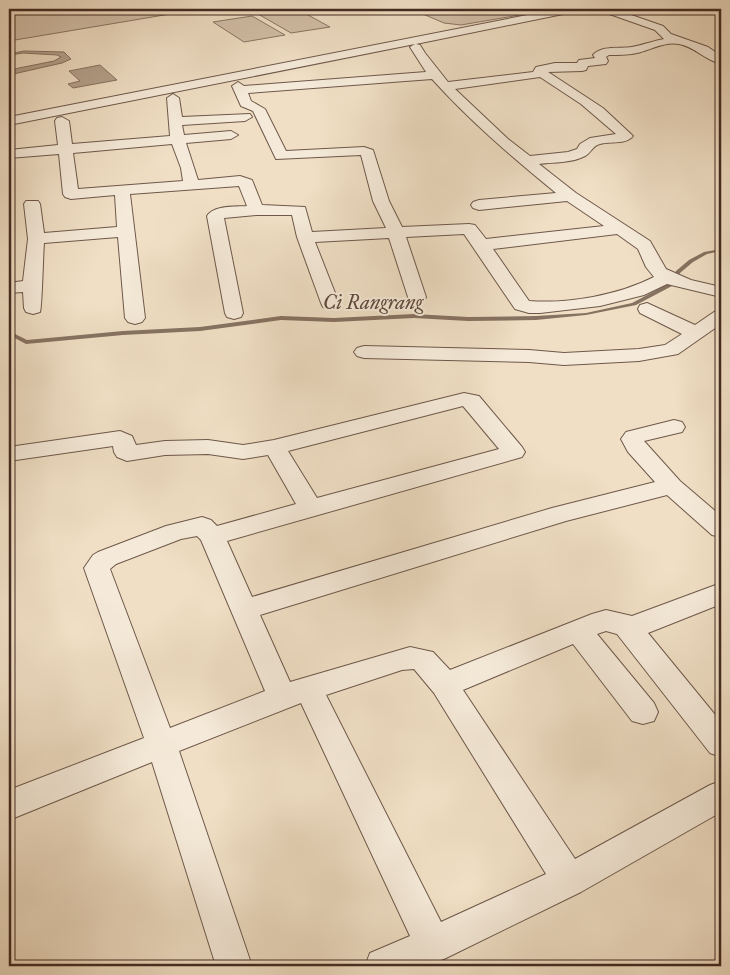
<svg xmlns="http://www.w3.org/2000/svg" width="730" height="975" viewBox="0 0 730 975" font-family="'IM FELL Great Primer',serif">
	<style>
		.green { fill: #d3c0a9; stroke: #8b7665 }
		.water { fill: #b5a28d; stroke: #877262 }
		.lines { fill: none; stroke-linecap: round; stroke-linejoin: round }
		.stream { fill: #877262; fill-rule: evenodd }
		.street-casing { stroke: #6e584a; stroke-width: 2 }
		.street { fill: #f5ead9; fill-rule: evenodd }
		.labels { text-anchor: middle; dominant-baseline: central; stroke-width: 4; stroke-linejoin: round; paint-order: stroke }
		.water-label { font-size: 20px; font-style: italic; fill: #60493c; stroke: #f5ead9 }
	</style>
	<rect width="100%" height="100%" fill="#f0dfc5"/>
	<filter id="stains"><feTurbulence type="fractalNoise" baseFrequency=".004" numOctaves="4"/><feColorMatrix values="0 0 0 0 .2 0 0 0 0 .09 0 0 0 0 .02 0 0 0 .5 -.17"/></filter>
	<radialGradient id="worn" r=".72"><stop offset=".6" stop-color="#630" stop-opacity="0"/><stop offset="1" stop-color="#630" stop-opacity=".3"/></radialGradient>
	<g class="green">
		<polygon points="9,9 200,9 9,41"/>
		<polygon points="297,9 330,27 291,33 258,14"/>
		<polygon points="411,9 555,9 461,25 444,23"/>
		<polygon points="252,16 285,35 244,42 213,22"/>
	</g>
	<g class="water">
		<polygon points="24,51 64,52 71,59 62,63 9,75 9,70 54,61 61,57 57,55 23,53 11,55 11,64 9,65 9,54"/>
		<polygon points="100,65 117,80 73,88 68,84 80,81 69,71"/>
	</g>
	<g class="lines">
		<polygon class="stream" points="721,249 721,251 707,254 693,262 680,273 672,286 636,305 586,315 536,320 468,321 414,318 334,322 281,320 200,331 123,335 26,344 9,335 9,332 11,332 27,340 123,331 200,327 281,316 334,318 414,314 468,317 536,316 586,313 632,303 668,284 676,271 689,260 704,252"/>
		<g class="street-casing">
			<g id="street">
				<path d="M558,9H578L573,12L416,44L420,45L425,53L448,82L533,72L536,67L555,63H577L579,60L595,58L593,55C602,45 620,49 632,47C643,45 653,41 664,39L655,30L601,11L600,9H614L663,26L671,34L708,47L721,56V64C705,60 695,47 679,44C665,41 650,50 637,53C628,55 618,55 609,55L606,57L608,61L606,64L588,66L586,70L582,71L548,72L603,108L633,136C626,145 610,141 600,144C592,146 591,153 585,156C572,163 554,162 539,164L576,193L650,241L666,269L691,280L721,287V297L667,284L644,295L600,306L540,313H529L515,309L464,234L406,237L426,297L424,301L417,303L410,301L408,297L389,238L315,242L339,303L337,307L330,309L323,307L321,303L297,237L292,215H256L224,218L243,313L241,317L234,319L227,317L225,313L207,216C214,205 235,207 247,206L239,186L130,194L145,318L142,322L135,324L128,322L125,318L118,237L44,243C43,253 42,308 40,312L33,314L26,312L24,308L23,292L9,293V283L23,281L28,239L24,204L26,201H38L40,204L44,233L117,227L115,195L71,199L65,197L63,194L59,154L9,158V150L58,145L55,121L57,118L62,117L69,121L72,144L170,136L167,98L173,94L179,98L182,117L250,114L252,117L245,121L182,125L184,135L231,131L238,135L231,139L186,143L198,180L240,176L252,180L262,205L305,207L312,232L386,228L373,201L361,155L276,159L253,111L241,106L232,86L238,82L244,86L426,72L410,47L415,44L9,125V117ZM540,77L581,104L616,134L590,138L580,144L577,149L568,152L530,156L508,139L455,89ZM432,79C470,121 512,157 556,193L479,200L473,202L471,205L473,208L479,210L567,201L604,226L486,239L475,225L469,224L402,227L389,201L373,150L364,147L286,151L265,109L251,101L248,93ZM172,144L181,168L183,181L78,189L73,153ZM617,234L638,249L646,267L654,277C619,295 568,304 529,301L493,249Z"/>
				<polygon points="647,303 695,325 714,312 721,310 721,324 678,354 639,361 564,365 529,362 364,358 357,356 354,352 357,348 364,346 529,350 564,353 639,349 665,345 682,334 640,313 638,309 640,305"/>
				<path d="M464,393L479,396L522,447L525,452L522,457L227,541L252,597L552,508L655,482L628,452L621,439L626,432L674,420L682,422L685,427L682,432L644,441L680,481L721,516V537L712,535L667,495L566,521L260,615L290,682L410,647L433,652L450,670L592,614L606,610L632,616L721,583V604L648,633L721,722V757L710,753L617,634L606,631L597,634L654,703L658,712L654,721L643,724L632,721L573,644L463,690L575,859L710,785L721,781V812L581,892L446,958L426,966H365L370,953L410,936L301,703L179,751L252,966H216L152,762L9,820V790L144,738L84,568L93,555L98,552L166,526L202,517L211,520L217,526L296,504L268,455L243,459L208,454L165,455L127,461L117,457L114,452L113,446L9,461V447L120,431L132,436L136,445L165,441L208,440L243,445L274,440ZM463,406L499,449L317,498L288,451ZM197,536L201,540L265,691L170,728L110,569L116,564L181,539ZM414,669L434,693L546,874L441,922L326,695L402,670Z"/>
			</g>
		</g>
		<use href="#street" class="street"/>
	</g>
	<g class="labels">
		<g class="water-label">
			<text x="373" y="302">Ci Rangrang</text>
		</g>
	</g>
	<rect width="730" height="975" fill="none" stroke="#f0dfc5" stroke-width="30"/>
	<rect x="10" y="10" width="710" height="955" fill="none" stroke="#432b21" stroke-width="2.5"/>
	<rect x="15" y="15" width="700" height="945" fill="none" stroke="#432b21"/>
	<rect width="100%" height="100%" filter="url(#stains)"/>
	<rect width="100%" height="100%" fill="url(#worn)"/>
</svg>
